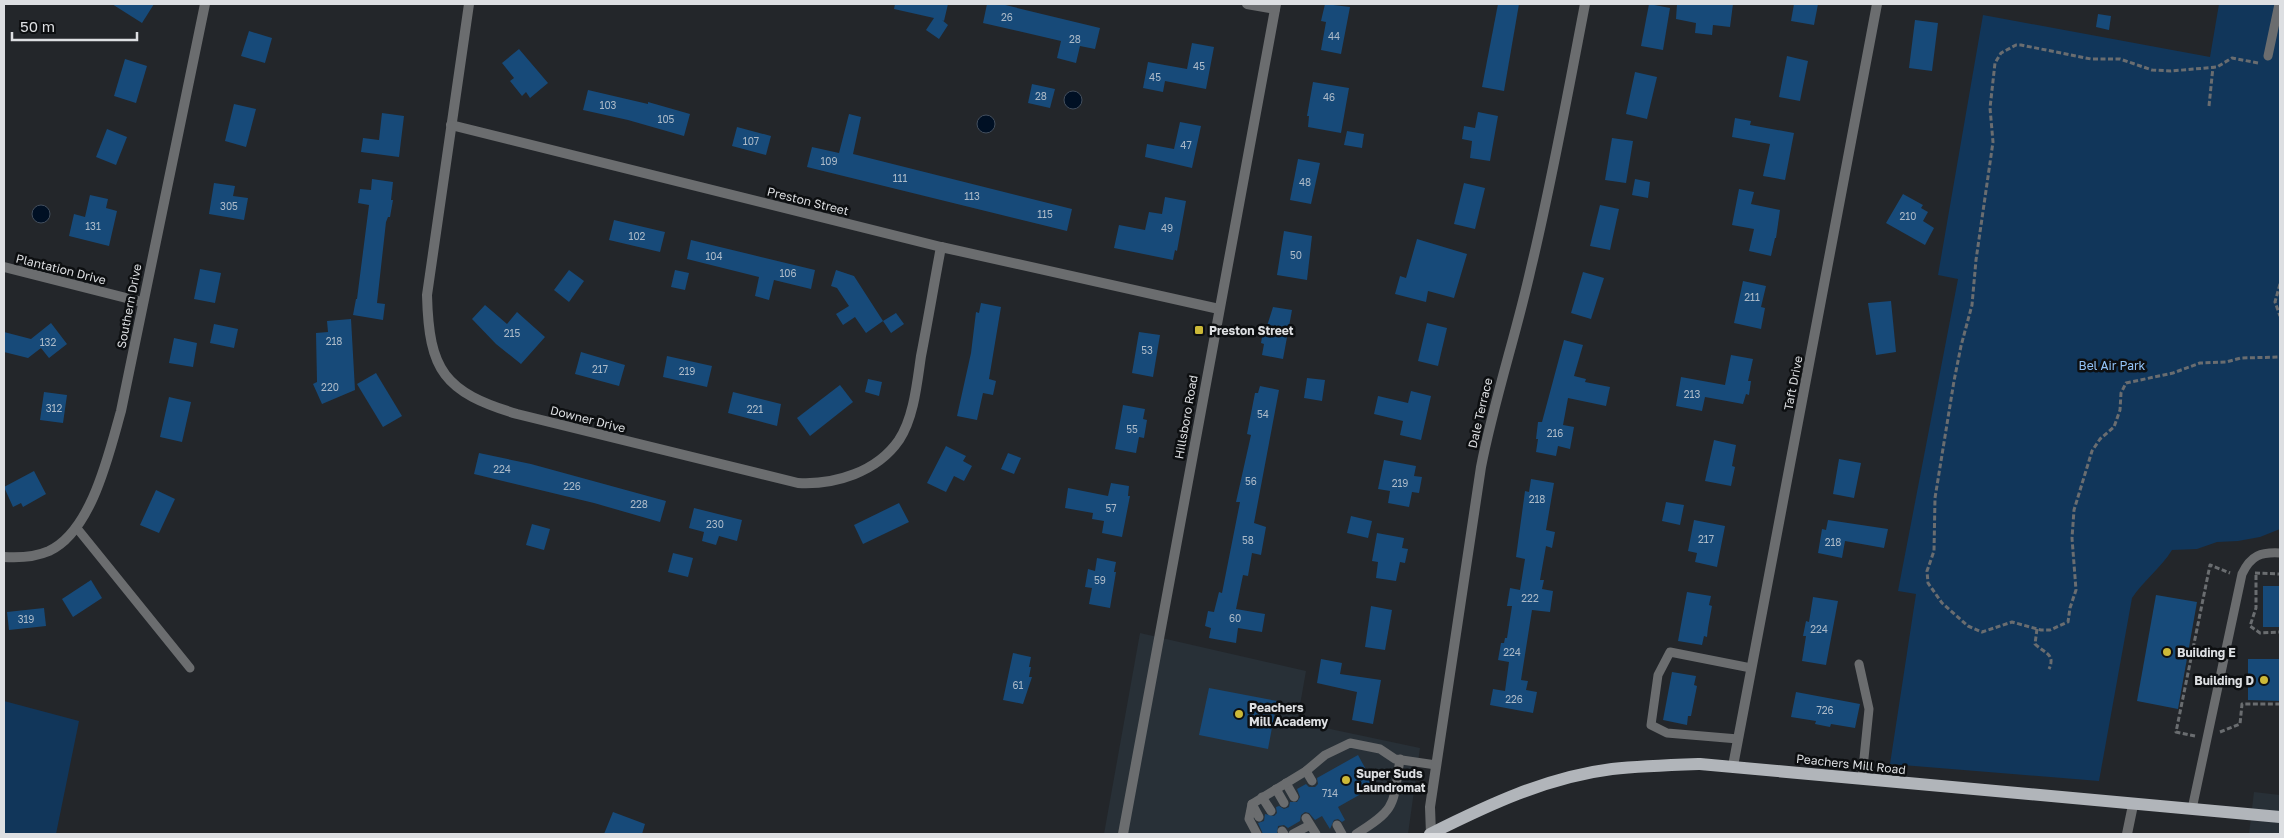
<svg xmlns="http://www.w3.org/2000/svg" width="2284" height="838" viewBox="0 0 2284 838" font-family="'Golos Text',sans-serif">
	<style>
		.built { fill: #283037 }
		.green { fill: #11365a }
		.water { fill: #001024; stroke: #424e5d }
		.building { fill: #174a79 }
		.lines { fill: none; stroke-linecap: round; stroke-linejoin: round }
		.path { stroke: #6a6d70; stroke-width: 3; stroke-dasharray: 5 2.5; stroke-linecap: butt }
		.service { stroke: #6b6d6f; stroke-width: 9 }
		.minor { stroke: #6b6d6f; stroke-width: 10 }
		.primary { stroke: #b1b5ba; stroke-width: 12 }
		.poi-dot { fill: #ccb938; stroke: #0d0f11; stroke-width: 2 }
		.labels { text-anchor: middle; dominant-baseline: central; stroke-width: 5; stroke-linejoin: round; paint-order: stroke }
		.number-label { font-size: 10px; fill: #acbac8 }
		.street-label { font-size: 12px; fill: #dddfe2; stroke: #0d0f11 }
		.poi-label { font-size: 12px; font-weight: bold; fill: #dddfe2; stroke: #0d0f11; text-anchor: start }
		.park-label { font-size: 12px; fill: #92c3f7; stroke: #0d0f11 }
	</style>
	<rect width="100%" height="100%" fill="#23262a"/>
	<g class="built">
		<polygon points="1140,633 1306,671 1297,722 1420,748 1408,834 1104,834"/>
		<polygon points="2254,792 2280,795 2280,834 2249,834"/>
	</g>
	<g class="green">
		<path d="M2219,4H2280V529L2260,537L2238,541L2217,542L2197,549L2172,550C2161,568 2144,580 2132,598L2099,781L1890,764L1916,594L1898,591L1958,279L1938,275L1983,15L2210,57Z"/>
		<polygon points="4,701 79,721 56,834 4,834"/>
	</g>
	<g class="water">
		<circle cx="1073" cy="100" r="9"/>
		<circle cx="986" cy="124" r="9"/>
		<circle cx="41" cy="214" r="9"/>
	</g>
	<g class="building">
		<polygon points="112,4 154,4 142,23"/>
		<polygon points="895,4 948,4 944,21 942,20 948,25 939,39 926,30 934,18 894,9"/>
		<polygon points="987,4 1001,4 1100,28 1095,49 1080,46 1076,63 1057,58 1061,41 983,23"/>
		<polygon points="1325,4 1350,7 1341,54 1321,50 1326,22 1321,21"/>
		<polygon points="1498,4 1519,4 1504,91 1482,87"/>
		<polygon points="1649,4 1670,8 1663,50 1641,46"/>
		<polygon points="1677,4 1733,4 1730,27 1713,25 1712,35 1695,33 1696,23 1676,19"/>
		<polygon points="1794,4 1818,4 1814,25 1791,21"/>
		<polygon points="2098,14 2111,16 2109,30 2096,27"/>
		<polygon points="1915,20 1938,23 1932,71 1909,68"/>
		<polygon points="249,31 272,38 265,63 241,56"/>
		<polygon points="1192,43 1214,47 1206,89 1165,81 1163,92 1143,88 1148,62 1187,69"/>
		<polygon points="519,49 548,83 530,98 526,92 522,96 510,81 514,78 502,63"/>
		<polygon points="1787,56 1808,61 1800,101 1779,97"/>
		<polygon points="125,59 147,66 136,103 114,96"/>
		<polygon points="1635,72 1657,77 1647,119 1626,114"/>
		<polygon points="1313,82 1349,88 1341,133 1308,127 1309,116 1307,116"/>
		<polygon points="1032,84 1055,89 1050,108 1028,103"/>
		<polygon points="588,90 648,104 648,102 690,114 684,136 628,120 583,110"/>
		<polygon points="234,104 256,109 246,147 225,141"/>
		<polygon points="1478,112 1498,116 1490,161 1470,158 1472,141 1462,139 1464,126 1475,128"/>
		<polygon points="382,113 404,116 399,157 361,152 363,138 379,140"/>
		<polygon points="849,114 861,117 853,154 1072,209 1067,231 807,167 812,147 839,153"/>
		<polygon points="1735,118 1751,121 1750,125 1794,133 1785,180 1763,176 1770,144 1732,137"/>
		<polygon points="1180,122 1201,126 1192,168 1145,157 1147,144 1174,149"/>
		<polygon points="737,127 771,136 766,155 732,146"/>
		<polygon points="107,129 127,137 116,165 96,157"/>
		<polygon points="1347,131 1364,134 1362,148 1344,145"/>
		<polygon points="1612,138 1633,141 1626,183 1605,180"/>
		<polygon points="1298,159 1320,163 1311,204 1290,200"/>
		<polygon points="372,179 393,182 391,200 393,200 390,217 388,217 386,222 377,303 385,304 383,320 353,315 356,299 357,299 369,205 358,203 360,189 371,190"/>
		<polygon points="1635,179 1650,182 1648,198 1632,195"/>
		<polygon points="214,183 235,186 233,196 248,198 244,220 209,214"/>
		<polygon points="1464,183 1485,188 1475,229 1454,224"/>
		<polygon points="1739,189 1754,192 1751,204 1780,210 1776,238 1775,238 1771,256 1749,251 1754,229 1732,225"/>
		<polygon points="1903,194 1923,205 1921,208 1928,212 1923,221 1934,228 1925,245 1886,223"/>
		<polygon points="90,195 108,199 106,208 117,211 109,246 69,236 74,214 85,217"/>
		<polygon points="1165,197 1186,201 1177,251 1175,250 1173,260 1114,248 1119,225 1145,230 1149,212 1162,214"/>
		<polygon points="1600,205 1619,209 1610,250 1590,246"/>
		<polygon points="614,220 665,232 660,252 609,240"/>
		<polygon points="1284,231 1312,236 1307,280 1277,275"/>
		<polygon points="1417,239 1467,254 1454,298 1428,291 1426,302 1395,294 1400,276 1406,278"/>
		<polygon points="691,240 815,270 811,289 774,280 769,300 755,296 759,277 687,259"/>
		<polygon points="200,269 221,273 215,303 194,299"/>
		<polygon points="569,270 584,281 569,302 554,290"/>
		<polygon points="675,270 689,273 685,290 671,287"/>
		<polygon points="836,270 854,276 883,321 866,333 855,317 843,325 836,314 849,306 837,288 831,286"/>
		<polygon points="1583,272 1604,278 1591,319 1571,313"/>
		<polygon points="1743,281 1766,286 1761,307 1765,308 1761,329 1734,323"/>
		<polygon points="1891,301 1896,352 1876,355 1868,303"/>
		<polygon points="981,303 1001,307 989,379 996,381 993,395 983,393 977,420 957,416 971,353 976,312 979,313"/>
		<polygon points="485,305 507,324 517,312 545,337 521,364 496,344 472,319"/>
		<polygon points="1273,307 1292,310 1283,359 1262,355 1264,344 1261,343 1264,325 1267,326"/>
		<polygon points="896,313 904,324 891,333 883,321"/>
		<polygon points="351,319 355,390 322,404 313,384 317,382 316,333 328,332 327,321"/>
		<polygon points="51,323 67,344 49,358 41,348 28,358 4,352 4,332 31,339"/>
		<polygon points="1427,323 1447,328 1438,366 1418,361"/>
		<polygon points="214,324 238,329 234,348 210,343"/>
		<polygon points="1139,332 1160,335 1153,377 1132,373"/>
		<polygon points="174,338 197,343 193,367 169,363"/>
		<polygon points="1564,340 1583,345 1574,376 1586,379 1585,382 1610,387 1606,406 1568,398 1563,425 1574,427 1570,449 1558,446 1556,456 1536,452 1538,439 1536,439 1538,422 1542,422"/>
		<polygon points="581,352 625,365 619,386 575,374"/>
		<polygon points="1731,355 1753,359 1748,381 1751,381 1749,395 1746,394 1743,404 1705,397 1702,411 1676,406 1681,377 1725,385"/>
		<polygon points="667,356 712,366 707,387 663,377"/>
		<polygon points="376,373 402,416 383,427 357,384"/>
		<polygon points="1307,378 1325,380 1322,401 1304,398"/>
		<polygon points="868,379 882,382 879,396 865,392"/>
		<polygon points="840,385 853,402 810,436 797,418"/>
		<polygon points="1260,386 1279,390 1254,523 1266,527 1261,555 1252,553 1248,576 1243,575 1236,609 1265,614 1262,632 1238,628 1236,643 1209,638 1211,628 1205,626 1208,611 1214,612 1219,592 1222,593 1240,502 1236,502 1251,435 1247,434 1255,393 1258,393"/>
		<polygon points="1411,391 1431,396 1421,440 1400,435 1403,421 1374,414 1378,396 1408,403"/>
		<polygon points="44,392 67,395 63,423 40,420"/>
		<polygon points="733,392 781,404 777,426 728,413"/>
		<polygon points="169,397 191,402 182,442 160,437"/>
		<polygon points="1123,405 1145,409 1143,419 1147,420 1144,438 1139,437 1136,453 1115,449"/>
		<polygon points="1714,440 1736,445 1732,466 1735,467 1731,486 1705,481"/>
		<polygon points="946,446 966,456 963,461 972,466 964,481 954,476 946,492 927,483"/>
		<polygon points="479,453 531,464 666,501 660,522 594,503 474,474"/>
		<polygon points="1008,453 1021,458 1014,474 1001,469"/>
		<polygon points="1839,459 1861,463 1854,498 1833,494"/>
		<polygon points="1384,460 1416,466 1414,476 1422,477 1419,493 1412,492 1409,507 1388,503 1390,491 1378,489"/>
		<polygon points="34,471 46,494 23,507 21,503 13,507 4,487"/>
		<polygon points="1531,479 1554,483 1546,530 1555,532 1552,548 1546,546 1540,580 1544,580 1542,589 1553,591 1550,612 1532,610 1521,680 1528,681 1526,690 1537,692 1533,713 1490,705 1493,689 1505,691 1509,662 1498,660 1501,643 1504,643 1505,638 1507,638 1512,606 1507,606 1510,588 1520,590 1525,559 1516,557 1525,491 1529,492"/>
		<polygon points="1111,483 1129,486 1128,496 1130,496 1122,537 1102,533 1104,521 1092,519 1093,513 1065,508 1068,488 1108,496"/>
		<polygon points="156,490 175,499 159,533 140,525"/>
		<polygon points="1666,502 1684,505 1680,525 1662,521"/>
		<polygon points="899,503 909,522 863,544 854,525"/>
		<polygon points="694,508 742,520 737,541 719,536 716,545 702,541 704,532 689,528"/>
		<polygon points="1351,516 1372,521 1368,538 1347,533"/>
		<polygon points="1694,520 1725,526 1717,567 1695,562 1697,553 1688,551"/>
		<polygon points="1828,520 1888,529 1884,548 1845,541 1842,558 1818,553 1822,529 1826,530"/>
		<polygon points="532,524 550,529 544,550 526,545"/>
		<polygon points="1377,533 1404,538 1402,548 1408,549 1405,563 1400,562 1396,581 1376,578 1378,562 1372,561"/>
		<polygon points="673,553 693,558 688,577 668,572"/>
		<polygon points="1097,558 1116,562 1114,572 1116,572 1110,608 1089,604 1092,588 1085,587 1088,569 1095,571"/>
		<polygon points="91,580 102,598 73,617 62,599"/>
		<rect x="2263" y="586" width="17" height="41"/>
		<polygon points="1687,592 1711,596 1709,605 1712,606 1708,628 1707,637 1704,636 1702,645 1678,641"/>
		<polygon points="2156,595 2197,602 2178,709 2137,701"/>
		<polygon points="1813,597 1838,601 1826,665 1802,661 1806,636 1803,636 1806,621 1809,622"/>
		<polygon points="1371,606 1392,610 1385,650 1365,647"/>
		<polygon points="44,608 46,626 9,630 7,612"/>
		<polygon points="1013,653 1031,657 1029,667 1031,667 1029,677 1032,677 1023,704 1003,700"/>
		<polygon points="1321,659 1342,663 1340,674 1381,680 1373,724 1352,720 1357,692 1317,683"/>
		<polygon points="2248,659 2280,659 2280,701 2248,700"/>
		<polygon points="1672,672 1696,676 1694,685 1697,686 1691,716 1688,716 1687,725 1663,720"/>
		<polygon points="1209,688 1277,701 1268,749 1199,735"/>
		<polygon points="1796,692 1860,704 1855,728 1831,724 1830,727 1815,724 1816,721 1791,717"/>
		<polygon points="1358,755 1375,786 1338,807 1345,820 1342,822 1338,819 1334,820 1330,829 1322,816 1315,820 1309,813 1305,812 1301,815 1300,821 1288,828 1284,825 1278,826 1277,834 1263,834 1258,823 1264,821 1265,814 1274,816 1277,813 1276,807 1279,806 1284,809 1289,807 1290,802 1297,802 1300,797 1297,789 1306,784 1309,787 1315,787 1318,784 1317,778"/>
		<polygon points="613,812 645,824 642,834 604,834"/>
	</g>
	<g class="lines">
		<g class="path">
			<polyline points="2258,63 2232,58 2217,67 2171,71 2152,70 2120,59 2091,59 2021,45 2016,45 2001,53 1995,63 1990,108 1993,142 1976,260 1972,305 1961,346 1954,381 1935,498 1934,551 1927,571 1928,583 1942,603 1968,626 1982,632 2012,622 2041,630 2050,630 2068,622 2070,608 2076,590 2072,538 2074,510 2092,451 2100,439 2114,427 2120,410 2121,393 2126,383 2173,373 2200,363 2226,362 2241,358 2280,357"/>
			<polyline points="2209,106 2213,67"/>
			<polyline points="2280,284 2275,302 2280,316"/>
			<polyline points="2255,573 2280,574"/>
			<polyline points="2256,575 2256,608 2250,626 2260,633 2280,632"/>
			<path d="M2037,629L2035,644C2044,653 2056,654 2049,669"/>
			<polyline points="2220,732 2240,724 2242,704 2280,704"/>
			<polyline points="2195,736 2176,732 2210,565 2230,573"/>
		</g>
		<g class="service">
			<polyline points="2268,56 2279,4"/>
			<polyline points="76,527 190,668"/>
			<polyline points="1859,664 1869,709 1862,778"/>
			<polyline points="1738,739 1667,733 1651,725 1658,675 1670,652 1751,668"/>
			<polyline points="1306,771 1312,781"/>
			<polyline points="1286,783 1294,797"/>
			<polyline points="1276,789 1284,803"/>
			<polyline points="1262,797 1271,811"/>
			<polyline points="1252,804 1259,817"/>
			<path d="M2192,809L2242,574C2251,555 2261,552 2280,553"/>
			<polyline points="1306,818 1316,834"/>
			<polyline points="1337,825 1342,834"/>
			<polyline points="1282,831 1284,834"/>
			<polyline points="1257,834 1249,819 1252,804 1306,771 1325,755 1350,743 1380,749 1395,759 1436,765"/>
			<polyline points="1293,834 1310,825"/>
			<path d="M1356,834C1397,809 1393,805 1400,759"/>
		</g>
		<g class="minor">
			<path d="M469,4L427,295C429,371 444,392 517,414L798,483C835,485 877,472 899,440C914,417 917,383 921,356C928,320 934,284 941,247"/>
			<polyline points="1247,4 1275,9"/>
			<polyline points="451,125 941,247 1219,309"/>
			<polyline points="4,267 142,302"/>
			<path d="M4,557C18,558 35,557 49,551C92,531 109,453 121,411L205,4"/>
			<polyline points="1733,766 1877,4"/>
			<polyline points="1123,834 1276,4"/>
			<path d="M1431,834L1430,807L1481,467C1494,400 1516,335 1531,268C1552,181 1568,92 1585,4"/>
			<polyline points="2127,834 2133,805"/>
		</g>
		<path class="primary" d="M1430,834C1488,805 1547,777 1612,769C1641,766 1671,765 1700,764L2280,817"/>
	</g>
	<g class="poi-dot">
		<rect x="1194" y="325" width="10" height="10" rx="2.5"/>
		<circle cx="2167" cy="652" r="5"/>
		<circle cx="2264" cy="680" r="5"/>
		<circle cx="1239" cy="714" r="5"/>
		<circle cx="1346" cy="780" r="5"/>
	</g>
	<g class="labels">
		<g class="number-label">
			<text x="1007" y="17">26</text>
			<text x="1334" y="36">44</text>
			<text x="1075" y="39">28</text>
			<text x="1199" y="66">45</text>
			<text x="1155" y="77">45</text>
			<text x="1041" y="96">28</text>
			<text x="1329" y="97">46</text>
			<text x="608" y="105">103</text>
			<text x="666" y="119">105</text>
			<text x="751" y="141">107</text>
			<text x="1186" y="145">47</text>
			<text x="829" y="161">109</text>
			<text x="900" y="178">111</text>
			<text x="1305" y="182">48</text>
			<text x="972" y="196">113</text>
			<text x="229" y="206">305</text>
			<text x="1045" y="214">115</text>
			<text x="1908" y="216">210</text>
			<text x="93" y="226">131</text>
			<text x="1167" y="228">49</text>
			<text x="637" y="236">102</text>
			<text x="1296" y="255">50</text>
			<text x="714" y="256">104</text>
			<text x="788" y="273">106</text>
			<text x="1752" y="297">211</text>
			<text x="512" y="333">215</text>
			<text x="334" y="341">218</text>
			<text x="48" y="342">132</text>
			<text x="1147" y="350">53</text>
			<text x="600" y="369">217</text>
			<text x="687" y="371">219</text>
			<text x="330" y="387">220</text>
			<text x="1692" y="394">213</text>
			<text x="54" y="408">312</text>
			<text x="755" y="409">221</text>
			<text x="1263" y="414">54</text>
			<text x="1132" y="429">55</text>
			<text x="1555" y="433">216</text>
			<text x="502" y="469">224</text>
			<text x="1251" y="481">56</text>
			<text x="1400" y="483">219</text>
			<text x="572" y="486">226</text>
			<text x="1537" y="499">218</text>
			<text x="639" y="504">228</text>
			<text x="1111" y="508">57</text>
			<text x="715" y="524">230</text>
			<text x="1706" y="539">217</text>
			<text x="1248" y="540">58</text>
			<text x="1833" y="542">218</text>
			<text x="1100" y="580">59</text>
			<text x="1530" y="598">222</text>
			<text x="1235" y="618">60</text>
			<text x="26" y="619">319</text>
			<text x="1819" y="629">224</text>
			<text x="1512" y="652">224</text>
			<text x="1018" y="685">61</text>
			<text x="1514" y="699">226</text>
			<text x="1825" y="710">726</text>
			<text x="1330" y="793">714</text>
		</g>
		<g class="street-label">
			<text transform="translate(808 201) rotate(14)">Preston Street</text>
			<text transform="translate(61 269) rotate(14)">Plantation Drive</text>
			<text transform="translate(129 306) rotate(-79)">Southern Drive</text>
			<text transform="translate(1793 383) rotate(-79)">Taft Drive</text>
			<text transform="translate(1480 413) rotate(-77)">Dale Terrace</text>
			<text transform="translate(1186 417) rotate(-80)">Hillsboro Road</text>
			<text transform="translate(588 419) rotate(14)">Downer Drive</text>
			<text transform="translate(1851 764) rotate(6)">Peachers Mill Road</text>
		</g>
		<g class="poi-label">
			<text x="1209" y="330">Preston Street</text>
			<text x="2177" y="652">Building E</text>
			<text x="2254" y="680" text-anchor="end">Building D</text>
			<text x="1249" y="707">Peachers<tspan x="1249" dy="14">Mill Academy</tspan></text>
			<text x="1356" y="773">Super Suds<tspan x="1356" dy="14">Laundromat</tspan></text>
		</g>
		<g class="park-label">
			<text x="2112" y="365">Bel Air Park</text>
		</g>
	</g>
	<rect width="2284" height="838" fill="none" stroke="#dddfe2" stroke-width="10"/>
	<path d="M12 32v8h125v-8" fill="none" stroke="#dddfe2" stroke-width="2.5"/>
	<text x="20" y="32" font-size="15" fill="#dddfe2" stroke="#0d0f11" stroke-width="4" paint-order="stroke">50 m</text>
</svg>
